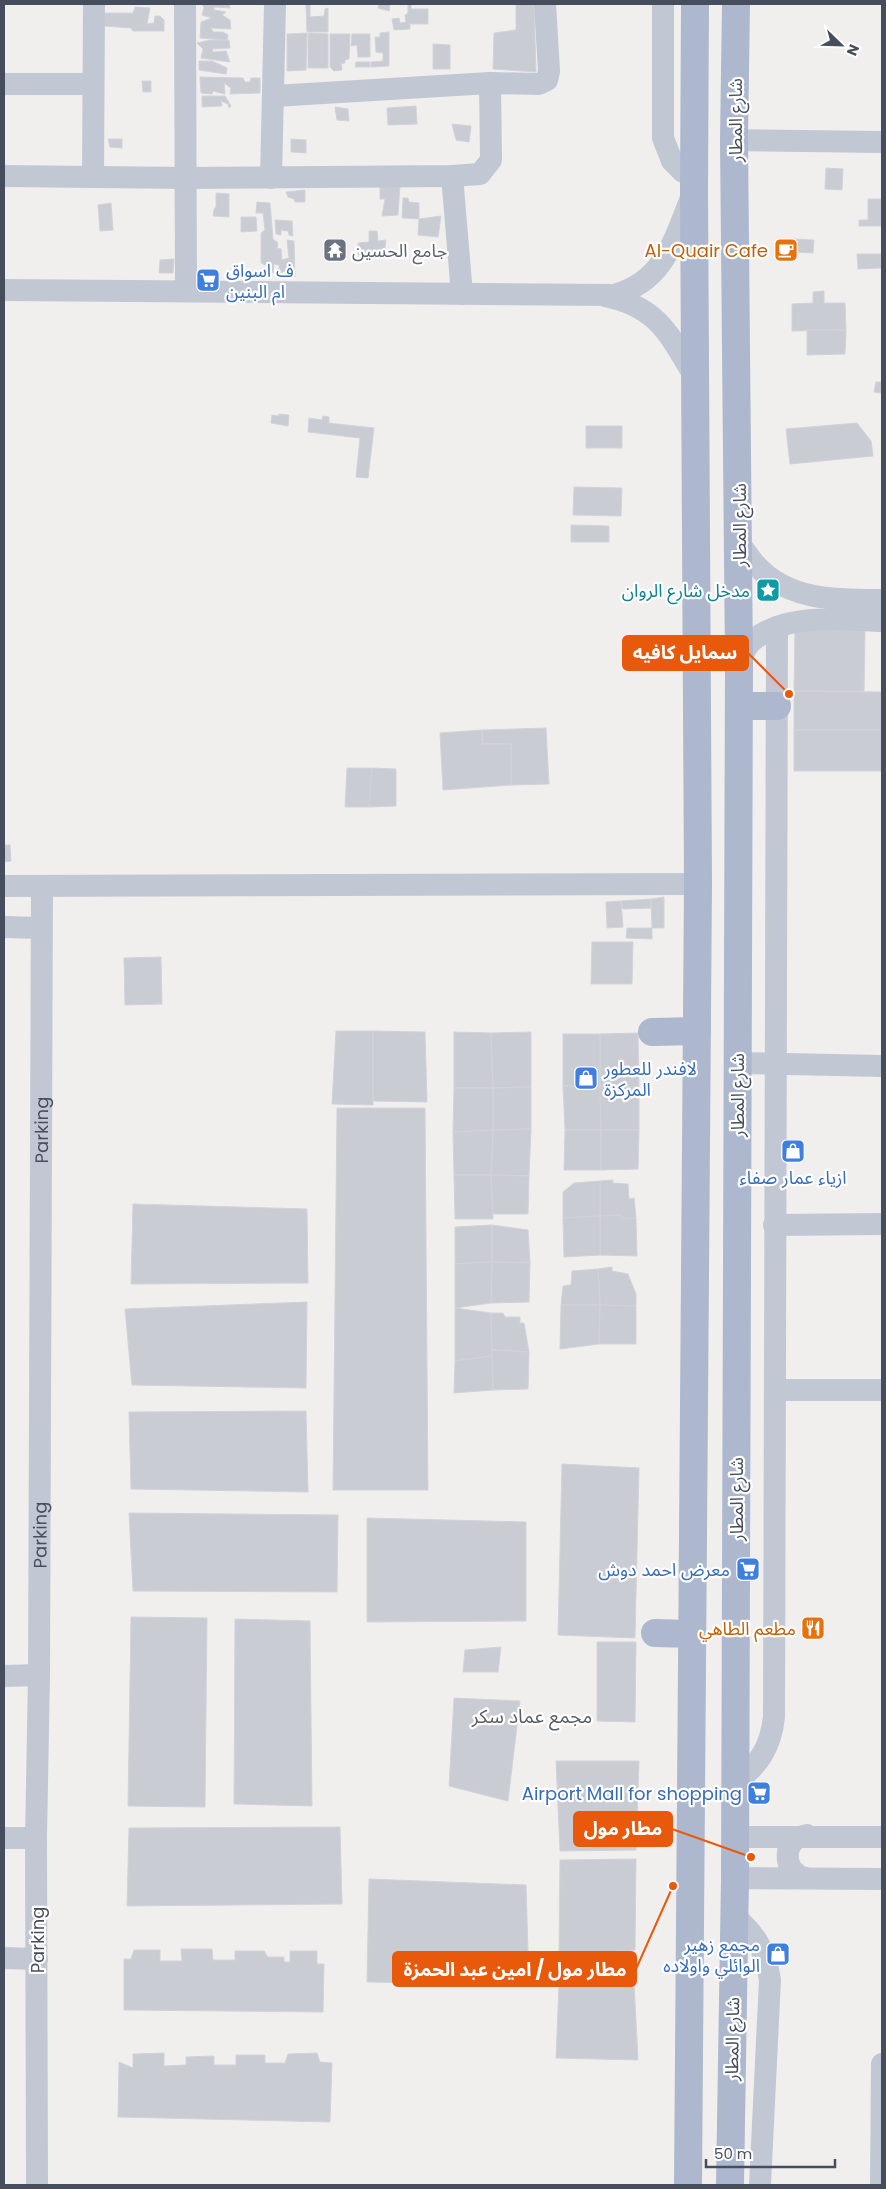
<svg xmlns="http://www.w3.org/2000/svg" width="886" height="2189" viewBox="0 0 886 2189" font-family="Poppins,'Noto Sans Arabic',sans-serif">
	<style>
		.building { fill: #caccd4; stroke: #d2d3da }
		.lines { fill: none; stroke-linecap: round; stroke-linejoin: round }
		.minor { stroke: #c1c8d4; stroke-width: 22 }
		.major { stroke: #adb8ce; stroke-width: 28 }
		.labels { text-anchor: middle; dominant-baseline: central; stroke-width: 4.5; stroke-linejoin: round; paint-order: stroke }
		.street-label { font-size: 18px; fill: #464e5d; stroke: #fff }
		.worship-label { font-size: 18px; fill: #5b616d; stroke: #fff; text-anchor: start }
		.food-label { font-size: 18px; fill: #c56008; stroke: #fff; text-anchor: end }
		.shop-label { font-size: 18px; fill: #366cbe; stroke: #fff; text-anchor: end }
		.culture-label { font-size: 18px; fill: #0d838f; stroke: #fff; text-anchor: end }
		.neighbourhood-label { font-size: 19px; fill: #5b5d64; stroke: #fff }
		.leader { fill: none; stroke: #e8590c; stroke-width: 2 }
		.callout-dot { fill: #e8590c; stroke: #fff; stroke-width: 2 }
		.callout { fill: #e8590c; stroke: #e8590c; stroke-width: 2 }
		.callout-label { font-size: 19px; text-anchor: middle; font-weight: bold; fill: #fff }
	</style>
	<rect width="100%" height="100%" fill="#f1efee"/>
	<g class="building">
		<polygon points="202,4 229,4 230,8 214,7 214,10 226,12 222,15 230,20 231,29 211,28 213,32 223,32 228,35 227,40 200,38 201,22 212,18 202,15 204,8"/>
		<polygon points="306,4 310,4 310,17 324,16 325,9 328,8 328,32 307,32"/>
		<polygon points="379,4 390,4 389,11 378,8"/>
		<polygon points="408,4 411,4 411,9 428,9 428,24 410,24 410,29 394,30 392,19 399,18 400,23 406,22 405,15 408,13"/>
		<polygon points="516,4 534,4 536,72 493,69 494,33 516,30"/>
		<polygon points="135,7 150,8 147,24 154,23 155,16 160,16 164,20 164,31 133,31 131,28 104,26 105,13 133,13"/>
		<polygon points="389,32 389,66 371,67 371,62 383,61 383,53 376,52 375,37 380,37 380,33"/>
		<polygon points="307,33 306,70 287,71 287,34"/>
		<polygon points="308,33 328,34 328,68 308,68"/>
		<polygon points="330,34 350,34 349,59 345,60 345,63 341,64 342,70 334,71 330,67"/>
		<polygon points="352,34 370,34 370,57 358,57 357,45 351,46"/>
		<polygon points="210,40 229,40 230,48 212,49 213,52 226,51 230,62 201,58 203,49 197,43"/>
		<polygon points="433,44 450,45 450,69 433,69"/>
		<polygon points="199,61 212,61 227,68 226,74 199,70"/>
		<polygon points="356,62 370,62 370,67 355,67"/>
		<polygon points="200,77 243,78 245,82 250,82 251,78 260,78 260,93 230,94 231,88 224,83 225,94 213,91 212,94 201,93"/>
		<polygon points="142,81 151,81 151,92 143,92"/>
		<polygon points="202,96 225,96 231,106 229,108 228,104 221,101 222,106 202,107"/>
		<polygon points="416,106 417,124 388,125 387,108"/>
		<polygon points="335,107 348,109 349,121 337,120"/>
		<polygon points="452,124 471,126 469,142 456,140"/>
		<polygon points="108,139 122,139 122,148 110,147"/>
		<polygon points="291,139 306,140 306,153 291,152"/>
		<polygon points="826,168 843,169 842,190 825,189"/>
		<polygon points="380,182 400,185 398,215 382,216 385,199 380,199"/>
		<polygon points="305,190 305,202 295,202 294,199 288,197 286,192"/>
		<polygon points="216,193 229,194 229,217 213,216 214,209 216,207"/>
		<polygon points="403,198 408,198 409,202 419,203 419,219 402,218"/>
		<polygon points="868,199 882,199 882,226 859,226 859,220 868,220"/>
		<polygon points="257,202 270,203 273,239 278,243 277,248 281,249 282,260 289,258 287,240 294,241 295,277 283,271 282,273 279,273 279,265 274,264 273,273 271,268 261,263 261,233 265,230 263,213 256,213"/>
		<polygon points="111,203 113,230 100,231 98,205"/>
		<polygon points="441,216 438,237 418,235 419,219"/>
		<polygon points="241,217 256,217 257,231 241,232"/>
		<polygon points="275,220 292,221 293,236 289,235 288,231 281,230 281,235 276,234"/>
		<polygon points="369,231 377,231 378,241 386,240 384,256 358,255 358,243 369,242"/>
		<polygon points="793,239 814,240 813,253 792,252"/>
		<polygon points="857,254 881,254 881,268 858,269"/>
		<polygon points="174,259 173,273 159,273 160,260"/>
		<polygon points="824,291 824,303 845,303 846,330 792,331 792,304 813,303 813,292"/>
		<polygon points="807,330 846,330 845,354 807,355"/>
		<polygon points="876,382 882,382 881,393 874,392"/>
		<polygon points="279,414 289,415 288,426 271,423 272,415 278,416"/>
		<polygon points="323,416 329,417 329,423 374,428 368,478 356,477 360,438 308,432 309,418 322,420"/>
		<polygon points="857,423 871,441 873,456 790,464 786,429"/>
		<rect x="586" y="426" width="36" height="22"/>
		<polygon points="574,487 622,488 621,516 573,515"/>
		<polygon points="571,525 609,526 609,542 571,542"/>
		<polygon points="795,630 865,631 864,691 794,691"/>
		<polygon points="794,691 882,692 882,730 794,730"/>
		<polygon points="546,728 549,784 511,785 511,744 482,744 482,730"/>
		<polygon points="482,730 482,744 511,744 511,785 443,790 440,733"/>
		<rect x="794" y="730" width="88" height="41"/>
		<polygon points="347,768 372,768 369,807 345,807"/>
		<polygon points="372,768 396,769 396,806 369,807"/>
		<polygon points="4,845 10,845 11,861 4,862"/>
		<polygon points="664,897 664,928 652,928 651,899"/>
		<polygon points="651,899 651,908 623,909 621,901"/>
		<polygon points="621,901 623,927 607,928 606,902"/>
		<polygon points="627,928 652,928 652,939 626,938"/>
		<polygon points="592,942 633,942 632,984 591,984"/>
		<polygon points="161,957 162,1004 125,1005 124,958"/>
		<polygon points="336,1031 373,1031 373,1105 332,1104"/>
		<polygon points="373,1031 425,1032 427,1102 373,1101"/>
		<polygon points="454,1032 491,1033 493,1088 454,1088"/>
		<polygon points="531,1032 531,1087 493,1088 491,1033"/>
		<polygon points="638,1033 639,1087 600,1086 600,1034"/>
		<rect x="563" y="1034" width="37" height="52"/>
		<polygon points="563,1086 600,1086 601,1130 565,1130"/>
		<polygon points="600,1086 639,1087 639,1130 601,1130"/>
		<polygon points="531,1087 531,1129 493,1130 493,1088"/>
		<polygon points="454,1088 493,1088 493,1130 453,1132"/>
		<polygon points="337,1108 425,1108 428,1490 333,1490"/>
		<polygon points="531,1129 529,1176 491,1175 493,1130"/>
		<polygon points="493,1130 491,1175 454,1175 453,1132"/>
		<polygon points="565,1130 601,1130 601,1170 564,1170"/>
		<polygon points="601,1130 639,1130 638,1169 601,1170"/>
		<polygon points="454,1175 491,1175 493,1219 455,1219"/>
		<polygon points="491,1175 529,1176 528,1214 493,1214"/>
		<polygon points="613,1180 613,1183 628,1184 629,1199 634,1198 636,1218 623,1219 621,1215 600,1216 600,1181"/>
		<polygon points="600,1181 600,1216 563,1218 563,1192 574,1183"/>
		<polygon points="133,1204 307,1209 308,1283 131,1284"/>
		<polygon points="621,1215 623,1219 636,1218 637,1256 600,1255 600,1216"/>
		<polygon points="600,1216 600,1255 564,1257 563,1218"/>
		<polygon points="492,1225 492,1262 455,1264 455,1227"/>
		<polygon points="492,1225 528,1230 530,1263 492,1262"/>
		<polygon points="492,1262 530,1263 529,1302 491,1303"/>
		<polygon points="492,1262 491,1303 455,1308 455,1264"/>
		<polygon points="612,1267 612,1271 628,1274 636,1294 636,1306 600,1305 598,1269"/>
		<polygon points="598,1269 600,1305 561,1305 563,1286 571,1285 572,1271"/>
		<polygon points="307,1302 306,1388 132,1385 125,1309"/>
		<polygon points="561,1305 600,1305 599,1344 560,1349"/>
		<polygon points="600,1305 636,1306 636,1344 599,1344"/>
		<polygon points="455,1308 491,1313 492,1356 455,1361"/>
		<polygon points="491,1313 503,1313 505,1317 520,1317 520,1323 524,1323 529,1352 492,1350"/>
		<polygon points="492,1350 529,1352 528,1389 493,1390"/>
		<polygon points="492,1356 493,1390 454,1393 455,1361"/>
		<polygon points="306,1411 308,1492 131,1489 129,1412"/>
		<polygon points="562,1464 639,1468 635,1638 558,1635"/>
		<polygon points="129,1513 338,1515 337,1592 133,1591"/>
		<polygon points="367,1518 526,1522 526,1621 367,1622"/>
		<polygon points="131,1617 207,1618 205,1807 128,1806"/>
		<polygon points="235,1619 310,1621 312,1806 234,1804"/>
		<polygon points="597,1642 636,1642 635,1722 597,1721"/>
		<polygon points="501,1647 498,1672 463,1672 465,1650"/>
		<polygon points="454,1698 520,1701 508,1801 449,1786"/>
		<polygon points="556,1761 639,1761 636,1850 560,1851"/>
		<polygon points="340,1827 342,1904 127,1906 129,1828"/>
		<polygon points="636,1859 635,1950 559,1954 560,1860"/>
		<polygon points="369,1879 526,1885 529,1985 367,1982"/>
		<polygon points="181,1949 212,1949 213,1960 235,1960 235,1951 264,1951 268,1957 284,1957 284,1962 290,1962 290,1951 317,1951 317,1964 324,1964 323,2012 124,2010 124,1959 131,1959 134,1950 160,1950 160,1961 182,1961"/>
		<polygon points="560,1960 633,1963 638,2060 556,2058"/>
		<polygon points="164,2053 164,2066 186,2065 186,2057 214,2056 214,2065 236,2065 236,2055 265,2055 265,2063 285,2063 288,2054 317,2053 320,2062 332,2063 330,2122 118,2117 119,2062 133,2068 133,2054"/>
	</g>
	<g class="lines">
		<g class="minor">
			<polyline points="185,4 186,291"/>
			<polyline points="663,4 663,138 672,161 683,172 694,175"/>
			<polyline points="4,84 92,84"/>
			<polyline points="274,96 490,83 539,84 547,80 549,71 545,4"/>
			<polyline points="734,140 882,142"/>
			<polyline points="4,176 186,178 452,176 480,174 491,160 490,83"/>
			<polyline points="452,176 462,294"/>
			<polyline points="93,177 94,4"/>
			<polyline points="271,178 275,4"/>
			<path d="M4,290L614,295C666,281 674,238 693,193"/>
			<path d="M605,296C659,307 670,336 696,379"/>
			<path d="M740,544C745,551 750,559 756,565C788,601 838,600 882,600"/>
			<path d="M739,662C743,655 746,647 751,642C784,612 841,620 882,621"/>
			<polyline points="4,886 698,884"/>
			<polyline points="4,927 41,928"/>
			<polyline points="737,1063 882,1066"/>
			<polyline points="774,1225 882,1224"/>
			<polyline points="775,1390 882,1390"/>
			<polyline points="4,1676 39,1675"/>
			<path d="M734,1783C759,1766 771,1746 774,1717L777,627"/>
			<polyline points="735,1837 882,1837"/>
			<polyline points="4,1838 36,1838"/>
			<polyline points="735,1878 882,1879"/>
			<path d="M805,1878C782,1872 781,1839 807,1835"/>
			<path d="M734,1916C756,1934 766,1952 770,1980L760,2185"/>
			<polyline points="4,1958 37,1959"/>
			<path id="s1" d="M37,2185L36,1838L39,1675L42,886"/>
			<polyline points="881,2185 882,2064"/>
		</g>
		<g class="major">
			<polyline points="739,706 777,706"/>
			<polyline points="652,1032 697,1031"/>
			<polyline points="655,1633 692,1634"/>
			<polyline points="688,2185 698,884 694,190 695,4"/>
			<polyline points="730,2185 735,1878 739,662 734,140 736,4"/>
		</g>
	</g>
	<defs>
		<g id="temple-square" transform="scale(1.25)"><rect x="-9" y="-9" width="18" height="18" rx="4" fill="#6b7280" stroke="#fff"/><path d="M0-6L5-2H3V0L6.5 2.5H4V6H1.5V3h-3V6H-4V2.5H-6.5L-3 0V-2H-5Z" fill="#fff"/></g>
		<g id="cafe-square" transform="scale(1.25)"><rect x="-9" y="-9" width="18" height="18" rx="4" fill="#e8710a" stroke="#fff"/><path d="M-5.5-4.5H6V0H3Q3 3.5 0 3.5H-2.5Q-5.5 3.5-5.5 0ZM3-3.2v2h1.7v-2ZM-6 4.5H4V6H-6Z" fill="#fff"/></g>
		<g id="supermarket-square" transform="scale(1.25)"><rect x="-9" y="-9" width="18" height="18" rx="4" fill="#3f7fe0" stroke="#fff"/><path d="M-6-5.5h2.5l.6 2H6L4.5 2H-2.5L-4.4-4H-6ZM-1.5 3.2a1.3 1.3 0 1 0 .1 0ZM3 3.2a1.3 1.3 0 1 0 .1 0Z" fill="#fff"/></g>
		<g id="sight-square" transform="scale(1.25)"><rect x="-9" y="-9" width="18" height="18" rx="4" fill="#0f9aa8" stroke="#fff"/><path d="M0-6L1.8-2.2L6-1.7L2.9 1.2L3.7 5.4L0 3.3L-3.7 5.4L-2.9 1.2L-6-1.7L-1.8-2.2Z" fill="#fff"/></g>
		<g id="shop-square" transform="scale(1.25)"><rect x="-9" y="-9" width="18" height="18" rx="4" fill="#3f7fe0" stroke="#fff"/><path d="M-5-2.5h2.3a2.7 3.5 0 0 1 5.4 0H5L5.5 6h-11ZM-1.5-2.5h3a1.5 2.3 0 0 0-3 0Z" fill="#fff"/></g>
		<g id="restaurant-square" transform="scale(1.25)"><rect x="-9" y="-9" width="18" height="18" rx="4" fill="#e8710a" stroke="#fff"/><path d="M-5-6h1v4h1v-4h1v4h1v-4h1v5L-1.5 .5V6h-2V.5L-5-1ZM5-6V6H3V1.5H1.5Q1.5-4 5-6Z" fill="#fff"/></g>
	</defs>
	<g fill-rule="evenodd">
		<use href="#temple-square" x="335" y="250"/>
		<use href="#cafe-square" x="786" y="250"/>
		<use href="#supermarket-square" x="208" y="280"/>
		<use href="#sight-square" x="768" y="590"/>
		<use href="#shop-square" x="586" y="1078"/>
		<use href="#shop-square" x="793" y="1151"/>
		<use href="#supermarket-square" x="748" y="1569"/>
		<use href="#restaurant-square" x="813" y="1628"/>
		<use href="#supermarket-square" x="759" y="1793"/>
		<use href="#shop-square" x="778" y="1954"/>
	</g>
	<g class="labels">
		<g class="street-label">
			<text transform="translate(735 120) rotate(-90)">شارع المطار</text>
			<text transform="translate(739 525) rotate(-90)">شارع المطار</text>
			<text transform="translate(737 1095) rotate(-90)">شارع المطار</text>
			<text stroke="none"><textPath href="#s1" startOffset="1055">Parking</textPath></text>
			<text transform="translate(736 1499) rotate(-90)">شارع المطار</text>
			<text stroke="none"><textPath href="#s1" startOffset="650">Parking</textPath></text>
			<text transform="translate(37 1940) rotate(-90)">Parking</text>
			<text transform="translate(732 2039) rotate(-89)">شارع المطار</text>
		</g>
		<g class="worship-label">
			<text x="352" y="250">جامع الحسين</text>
		</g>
		<g class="food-label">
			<text x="768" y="250">Al-Quair Cafe</text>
			<text x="796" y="1628">مطعم الطاهي</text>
		</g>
		<g class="shop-label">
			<text x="226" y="270" text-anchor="start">ف اسواق<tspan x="226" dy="21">ام البنين</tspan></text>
			<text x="604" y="1068" text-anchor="start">لافندر للعطور<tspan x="604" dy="21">المركزة</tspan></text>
			<text x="793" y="1177" text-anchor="middle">ازياء عمار صفاء</text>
			<text x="730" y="1569">معرض احمد دوش</text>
			<text x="742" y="1793">Airport Mall for shopping</text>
			<text x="760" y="1944">مجمع زهير<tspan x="760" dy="21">الوائلي واولاده</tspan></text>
		</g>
		<g class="culture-label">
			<text x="750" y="590">مدخل شارع الروان</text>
		</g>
		<g class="neighbourhood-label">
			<text x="532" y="1716">مجمع عماد سكر</text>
		</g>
	</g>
	<path class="leader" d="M789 694L748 653M751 1857L672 1829M673 1886L636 1969"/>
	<g class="callout-dot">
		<circle cx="789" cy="694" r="5"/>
		<circle cx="751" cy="1857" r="5"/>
		<circle cx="673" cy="1886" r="5"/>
	</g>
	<g class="callout">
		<rect x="623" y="636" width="125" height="34" rx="5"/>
		<rect x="574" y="1812" width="98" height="34" rx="5"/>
		<rect x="393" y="1952" width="243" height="34" rx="5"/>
	</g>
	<g class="callout-label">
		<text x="685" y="659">سمايل كافيه</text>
		<text x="623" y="1835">مطار مول</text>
		<text x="515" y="1976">مطار مول / امين عبد الحمزة</text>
	</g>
	<rect width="886" height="2189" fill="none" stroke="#464e5d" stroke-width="10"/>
	<g transform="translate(841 45) rotate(113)" stroke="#ffffff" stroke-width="4" paint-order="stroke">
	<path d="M0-4L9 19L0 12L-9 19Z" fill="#464e5d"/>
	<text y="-8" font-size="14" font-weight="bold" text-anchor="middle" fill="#464e5d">N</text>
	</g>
	<path d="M706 2159v8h129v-8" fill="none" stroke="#464e5d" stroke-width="2.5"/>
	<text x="714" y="2159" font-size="15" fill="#464e5d" stroke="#ffffff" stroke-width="4" paint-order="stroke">50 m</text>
</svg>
